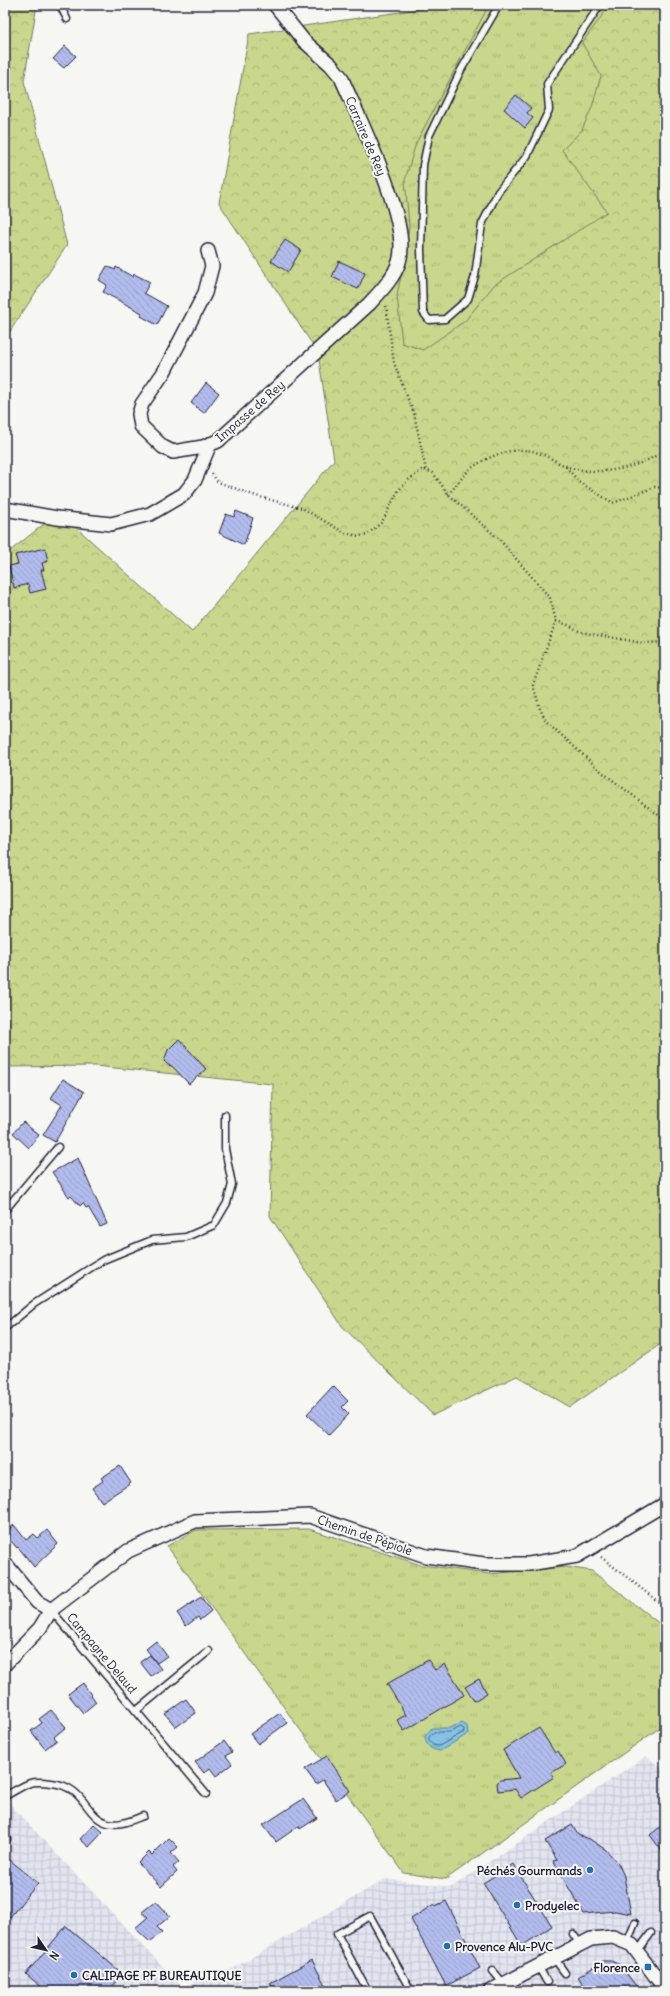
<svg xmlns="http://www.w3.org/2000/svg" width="670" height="1996" viewBox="0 0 670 1996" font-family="Delius,sans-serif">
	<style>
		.industrial { fill: url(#industrial-grid) }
		.forest { fill: url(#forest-crowns); stroke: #757c63 }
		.park { fill: url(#park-tufts); stroke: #757c63 }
		.water { fill: url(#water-ripples); stroke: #5d83a1 }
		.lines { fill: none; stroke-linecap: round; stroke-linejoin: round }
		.shore { stroke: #4a627f; stroke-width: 1 }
		.building { fill: url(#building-back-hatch); stroke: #22223b }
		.service-casing { stroke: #22223b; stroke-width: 9 }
		.minor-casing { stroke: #22223b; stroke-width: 16 }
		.path { stroke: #22223b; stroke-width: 2.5; stroke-dasharray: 1 3; stroke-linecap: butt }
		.service { stroke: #f6f6f2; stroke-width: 6 }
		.minor { stroke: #f6f6f2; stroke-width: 13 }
		.poi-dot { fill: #1f6fb2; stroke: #f6f6f2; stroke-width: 1.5 }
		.labels { text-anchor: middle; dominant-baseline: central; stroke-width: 4; stroke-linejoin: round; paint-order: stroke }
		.street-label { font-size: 12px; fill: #22223b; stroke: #f6f6f2 }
		.poi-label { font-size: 12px; font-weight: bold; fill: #22223b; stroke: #f6f6f2; text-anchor: start }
	</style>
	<defs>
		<pattern id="industrial-grid" width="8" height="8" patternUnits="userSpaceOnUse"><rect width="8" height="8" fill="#e2e5f0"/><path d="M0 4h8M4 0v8" fill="none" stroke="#c2c4cf"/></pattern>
		<pattern id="forest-crowns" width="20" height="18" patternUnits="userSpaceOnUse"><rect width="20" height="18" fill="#c8d78b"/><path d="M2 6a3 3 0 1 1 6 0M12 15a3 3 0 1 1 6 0" fill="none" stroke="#acb879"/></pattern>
		<pattern id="park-tufts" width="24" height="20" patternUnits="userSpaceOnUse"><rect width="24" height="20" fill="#c8d78b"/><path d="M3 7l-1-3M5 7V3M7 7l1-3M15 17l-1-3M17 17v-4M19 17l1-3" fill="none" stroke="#acb879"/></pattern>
		<pattern id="water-ripples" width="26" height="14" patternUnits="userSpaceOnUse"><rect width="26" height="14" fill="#85c3e5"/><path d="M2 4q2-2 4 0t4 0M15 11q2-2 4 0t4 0" fill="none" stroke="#73a7c5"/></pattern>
		<pattern id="building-back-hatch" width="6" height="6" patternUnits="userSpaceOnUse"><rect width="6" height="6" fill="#b2bced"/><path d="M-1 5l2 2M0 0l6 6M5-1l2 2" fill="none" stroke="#99a1cc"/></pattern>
	</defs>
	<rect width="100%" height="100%" fill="#f6f6f2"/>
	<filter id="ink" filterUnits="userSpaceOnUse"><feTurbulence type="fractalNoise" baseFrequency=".025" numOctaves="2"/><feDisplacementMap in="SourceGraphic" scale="8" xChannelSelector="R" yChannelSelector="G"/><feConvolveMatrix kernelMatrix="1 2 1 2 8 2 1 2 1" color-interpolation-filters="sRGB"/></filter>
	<g filter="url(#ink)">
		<polygon class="industrial" points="646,1756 665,1771 665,1991 5,1991 5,1799 182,1987 234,1968 385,1879 452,1887"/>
		<g class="forest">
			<polygon points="5,5 37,5 24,81 67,245 5,339"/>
			<polygon points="419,5 665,5 665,1341 570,1407 517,1376 433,1415 342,1326 270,1216 273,1084 95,1066 5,1067 5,555 59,512 192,632 334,460 318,353 219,203 249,34 420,9"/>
		</g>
		<g class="park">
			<polygon points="489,5 610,5 582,43 601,76 592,107 582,130 562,150 607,212 494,285 465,321 423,350 402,343 397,295 406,252 409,225 405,180 416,143"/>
			<polygon points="309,1529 421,1565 489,1574 566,1567 592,1571 665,1628 665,1724 446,1879 404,1873 167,1546 196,1530"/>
		</g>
		<path class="water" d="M462,1723L467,1726L468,1734L440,1751C431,1750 425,1745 425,1736L432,1728H449Z"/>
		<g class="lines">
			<polygon class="shore" points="461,1727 464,1729 464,1732 439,1746 433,1745 429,1740 429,1737 434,1732 450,1732"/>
		</g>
		<g class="building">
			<polygon points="65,46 76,56 64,68 53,59"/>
			<polygon points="516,95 531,108 527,113 533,118 525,128 504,109"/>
			<polygon points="285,240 301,250 288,272 271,261"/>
			<polygon points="339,261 365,273 358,289 332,277"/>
			<polygon points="107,266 115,270 116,267 133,277 134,274 150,282 144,293 167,306 157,325 141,316 142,313 103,292 107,285 99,280"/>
			<polygon points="206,383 219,393 204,413 191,403"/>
			<polygon points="236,511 253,518 244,545 219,533 226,514 234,517"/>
			<polygon points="45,548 48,561 42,563 44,570 41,570 46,589 30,593 28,584 14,588 9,566 18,564 15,555"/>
			<polygon points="179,1039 206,1069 189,1084 172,1066 168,1065 164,1061 168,1050"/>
			<polygon points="63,1079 84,1092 55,1142 43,1135 62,1105 51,1098"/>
			<polygon points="23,1122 39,1135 29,1148 13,1133"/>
			<polygon points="78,1158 107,1224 100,1227 88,1207 86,1208 83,1203 80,1206 71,1196 69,1197 52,1172"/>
			<polygon points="333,1386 348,1401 342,1407 349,1414 329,1435 307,1414"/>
			<polygon points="120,1466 131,1483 102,1502 92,1488 103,1481 101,1478"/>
			<polygon points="14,1525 26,1540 34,1534 38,1538 47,1530 58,1544 34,1567 18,1547 17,1548 5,1534 5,1532"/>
			<polygon points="201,1597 211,1611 200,1620 198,1617 186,1626 177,1613"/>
			<polygon points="156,1641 167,1656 157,1663 146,1649"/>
			<polygon points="150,1655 161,1669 151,1676 140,1662"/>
			<polygon points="428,1660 435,1670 445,1664 464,1695 404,1731 397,1720 406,1715 387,1684"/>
			<polygon points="479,1679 487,1693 474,1701 465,1687"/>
			<polygon points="83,1683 96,1702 83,1713 68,1694"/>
			<polygon points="186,1699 196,1713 176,1727 165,1714"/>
			<polygon points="51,1710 66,1727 54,1737 57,1740 45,1749 31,1731 42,1723 39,1719"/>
			<polygon points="280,1713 287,1723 258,1744 250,1734"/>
			<polygon points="539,1728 555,1753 558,1751 566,1764 551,1773 554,1777 521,1798 515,1789 498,1791 497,1783 500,1780 519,1778 503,1750"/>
			<polygon points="224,1741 232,1752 226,1756 232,1764 216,1776 210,1768 204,1773 195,1762"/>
			<polygon points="327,1756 350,1791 336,1800 323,1780 316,1784 305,1769"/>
			<polygon points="303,1799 317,1818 300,1829 299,1826 276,1842 263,1825"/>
			<polygon points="665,1823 665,1855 650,1835"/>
			<polygon points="94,1824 103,1832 89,1847 80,1839"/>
			<polygon points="572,1825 578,1835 591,1840 606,1850 618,1863 624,1876 631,1914 615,1911 584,1914 553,1861 557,1860 545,1841"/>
			<polygon points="169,1838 178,1847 171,1853 179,1862 173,1867 177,1872 161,1887 138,1863 149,1852 152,1855"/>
			<polygon points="5,1856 38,1883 5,1923"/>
			<polygon points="513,1864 552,1926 522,1946 483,1883"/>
			<polygon points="156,1901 170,1916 157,1927 162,1932 150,1942 135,1928 148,1917 142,1912"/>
			<polygon points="446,1901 480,1968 446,1986 411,1919 434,1904 435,1906"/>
			<polygon points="66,1926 123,1974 109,1991 46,1991 26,1974"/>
			<polygon points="312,1960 328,1991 275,1991 270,1983"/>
			<polygon points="603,1961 611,1961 620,1965 640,1991 588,1991 578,1977"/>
		</g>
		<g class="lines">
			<g class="service-casing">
				<g id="service">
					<polyline points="60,5 67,19"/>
					<polyline points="499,5 461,70 429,136 423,165 421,249 423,312 429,320 445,319 468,299 475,276 482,224 498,192 527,156 549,110 547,84 600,5"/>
					<polyline points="5,1210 58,1147"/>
					<polyline points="5,1328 34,1304 103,1260 152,1240 186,1237 214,1225 227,1203 232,1184 225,1149 225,1115"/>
					<polyline points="51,1610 206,1794"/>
					<polyline points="136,1711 209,1651"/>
					<path d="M5,1796C13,1792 22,1786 30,1783C36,1781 45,1782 52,1783C86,1787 85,1817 108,1823C120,1826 132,1820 143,1816"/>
					<polyline points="5,1836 7,1839"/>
					<polyline points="573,1934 580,1944"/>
					<polyline points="627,1943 635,1923"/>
					<polyline points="637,1952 651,1933"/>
					<polyline points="554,1958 565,1973"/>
					<polyline points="538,1966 547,1982"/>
					<polyline points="493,1971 504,1984"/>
					<polyline points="368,1991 337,1934 370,1916 411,1991"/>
				</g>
			</g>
			<g class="minor-casing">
				<g id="minor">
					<path d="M208,251L212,266L205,293L164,372L142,404L139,414L141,426L163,447L173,452L203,447L218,441L369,304C380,292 394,278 399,262C412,222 358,117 341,77L331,65L304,41L275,5"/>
					<polyline points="5,509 57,518 111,524 150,514 184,494 195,480 210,444"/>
					<polyline points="5,1563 37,1602 51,1610"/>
					<polyline points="5,1664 40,1628 51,1610 128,1551 195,1521 310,1516 426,1556 484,1564 529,1564 577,1556 665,1504"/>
					<polyline points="490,1991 591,1939 613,1937 632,1945 665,1989"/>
				</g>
			</g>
			<g class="path">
				<polyline points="386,306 394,363 414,414 426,470"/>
				<polyline points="566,467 579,482 613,503 655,487 665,488"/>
				<polyline points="212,474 218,482 256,496 302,508 345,533 359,536 367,535 382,522 398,491 407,481 422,470 426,470 433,473 448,494 500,540 550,598 556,621 533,685 540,709 546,721 602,772 665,820"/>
				<path d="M448,494C457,486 463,474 473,467C490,455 516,446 536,452C549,456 560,465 572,468C604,476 639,468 665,450"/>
				<polyline points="556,621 568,625 581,632 643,643 665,642"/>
				<polyline points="601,1557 665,1607"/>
			</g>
			<use href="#service" class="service"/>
			<use href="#minor" class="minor"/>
		</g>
	</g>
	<g class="poi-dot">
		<circle cx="590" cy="1870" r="4"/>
		<circle cx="517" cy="1905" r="4"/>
		<circle cx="447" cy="1946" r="4"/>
		<rect x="644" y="1963" width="8" height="8" rx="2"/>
		<circle cx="74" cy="1975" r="4"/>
	</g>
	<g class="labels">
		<g class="street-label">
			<text transform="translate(366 136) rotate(67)">Carraire de Rey</text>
			<text transform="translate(250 411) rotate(-41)">Impasse de Rey</text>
			<text transform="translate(365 1535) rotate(19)">Chemin de Pépiole</text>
			<text transform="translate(102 1653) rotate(50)">Campagne Delaud</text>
		</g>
		<g class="poi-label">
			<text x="582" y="1870" text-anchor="end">Péchés Gourmands</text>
			<text x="525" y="1905">Prodyelec</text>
			<text x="455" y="1946">Provence Alu-PVC</text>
			<text x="640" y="1967" text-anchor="end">Florence</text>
			<text x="82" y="1975">CALIPAGE PF BUREAUTIQUE</text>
		</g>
	</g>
	<rect width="670" height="1996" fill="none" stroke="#f6f6f2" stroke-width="20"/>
	<rect x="10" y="10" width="650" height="1976" fill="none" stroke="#22223b" stroke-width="1.5" filter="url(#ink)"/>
	<g transform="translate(46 1950) rotate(124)" stroke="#f6f6f2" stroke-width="3" paint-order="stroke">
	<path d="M0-3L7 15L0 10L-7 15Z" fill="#22223b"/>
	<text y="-6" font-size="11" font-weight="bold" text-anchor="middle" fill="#22223b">N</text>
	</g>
</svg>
